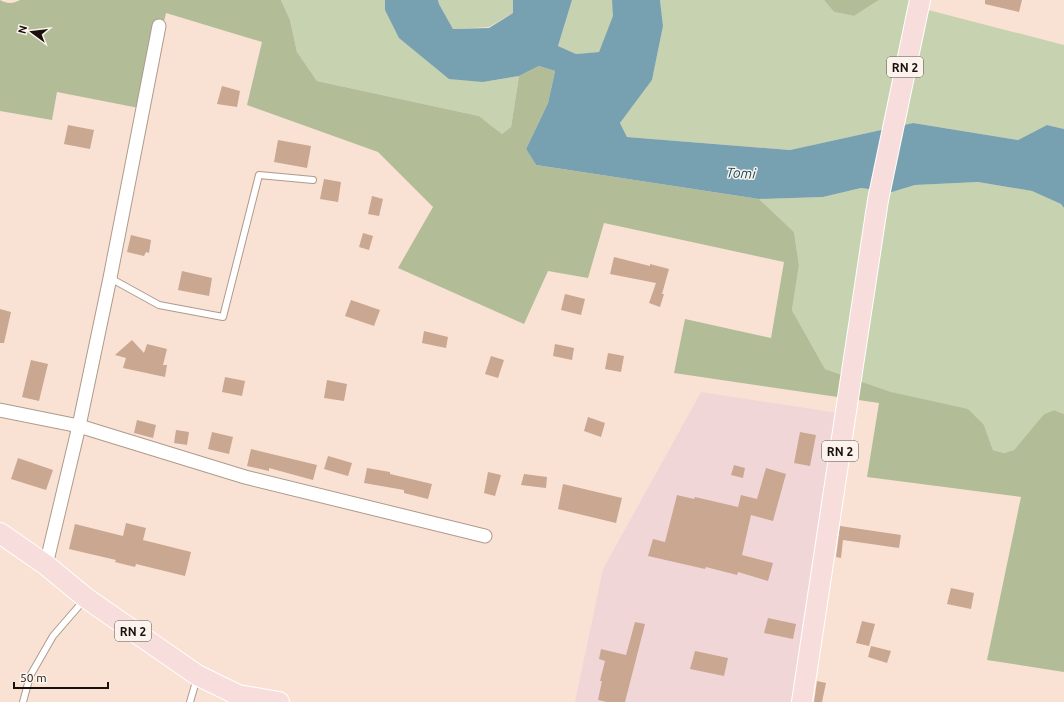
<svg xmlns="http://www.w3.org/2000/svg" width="1064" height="702" viewBox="0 0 1064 702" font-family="Ubuntu,sans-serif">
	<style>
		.commercial { fill: #f1d6d8 }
		.green { fill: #c7d2b0 }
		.forest { fill: #b2bd98 }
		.water { fill: #77a1b1 }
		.building { fill: #c9a791 }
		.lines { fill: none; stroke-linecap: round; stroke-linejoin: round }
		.service-casing { stroke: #af9a8c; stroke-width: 8 }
		.minor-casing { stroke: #af9a8c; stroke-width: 15 }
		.primary-casing { stroke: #fff; stroke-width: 22 }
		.service { stroke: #fff; stroke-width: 6 }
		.minor { stroke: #fff; stroke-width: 13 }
		.primary { stroke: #f7dddb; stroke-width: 20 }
		.labels { text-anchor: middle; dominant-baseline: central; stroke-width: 3; stroke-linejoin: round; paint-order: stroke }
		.shield { fill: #fcf3ed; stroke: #5c554f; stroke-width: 1 }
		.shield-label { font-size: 12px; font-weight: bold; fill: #18110b }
		.water-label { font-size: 14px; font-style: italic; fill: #134c5f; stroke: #fcf3ed }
	</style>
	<rect width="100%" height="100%" fill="#f9e2d4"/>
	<polygon class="commercial" points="701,392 838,413 794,702 575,702 603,569"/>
	<g class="green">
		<polygon points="281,0 385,0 385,10 483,82 519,76 511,127 502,134 479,116 317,81 297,52 290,20"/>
		<polygon points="438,0 513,0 513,13 489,27 453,29 439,4"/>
		<polygon points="572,0 612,0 614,16 599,52 576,54 558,46"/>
		<polygon points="660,0 824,0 834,12 854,16 879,0 910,0 909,5 1064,45 1064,129 1047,125 1018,140 913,123 790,150 627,137 620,123 652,80 663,26"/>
		<polygon points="978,182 1032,191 1061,204 1064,208 1064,414 1054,410 1044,414 1014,450 1004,453 993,450 984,425 825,369 792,310 799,265 794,232 759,199 823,197 861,188 892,192 915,185"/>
	</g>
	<g class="forest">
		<path d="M0,0C7,4 13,4 20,0H281L290,20L297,52L317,81L479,116L502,134L511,127L519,76L539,66L555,71L548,103L526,149L536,165L759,199L794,232L799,265L792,310L825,369L891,392L968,409L984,425L993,450L1004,453L1014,450L1044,414L1054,410L1064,414V672L987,660L1021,497L867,477L879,403L674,373L685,319L771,338L784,262L604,223L588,278L548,271L524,324L398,268L433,207L378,152L247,105L262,42L166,13L144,109L57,92L52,120L0,111Z"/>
		<polygon points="824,0 879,0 854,16 834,12"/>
	</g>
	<polygon class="water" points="385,0 438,0 439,4 453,29 489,28 513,13 513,0 572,0 558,46 576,54 599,52 613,16 612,0 660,0 663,26 652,80 620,123 627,137 790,150 913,123 1018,140 1047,125 1064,129 1064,208 1061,204 1032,191 978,182 915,185 892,192 861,188 823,197 759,199 536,165 526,149 548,103 555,71 539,66 519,76 483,82 449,79 399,38 385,10"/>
	<g class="building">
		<polygon points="985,0 1022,0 1019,12 985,4"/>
		<polygon points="222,86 240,91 237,107 217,104"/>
		<polygon points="68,125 94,130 90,149 64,144"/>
		<polygon points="278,140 311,146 307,168 274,162"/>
		<polygon points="324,179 341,182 338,202 320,199"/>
		<polygon points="372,196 383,199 379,216 368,214"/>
		<polygon points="363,233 373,236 369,250 359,247"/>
		<polygon points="131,235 151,240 149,253 146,252 144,256 127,252"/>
		<polygon points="614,257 650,266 650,264 669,269 662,294 664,294 660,307 649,303 656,283 610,274"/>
		<polygon points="182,271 212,278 209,296 178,290"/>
		<polygon points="565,294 585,299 581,315 561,310"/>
		<polygon points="351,300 380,310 374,326 345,316"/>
		<polygon points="0,309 11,312 4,343 0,343"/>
		<polygon points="424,331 448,337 446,348 422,343"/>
		<polygon points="132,340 144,353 147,344 167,349 163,365 167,365 165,377 123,368 126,358 115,355"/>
		<polygon points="555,344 574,348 572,360 553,356"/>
		<polygon points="608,353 624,356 621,372 605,369"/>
		<polygon points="491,356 504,360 498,378 485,374"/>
		<polygon points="31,360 48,364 39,401 22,397"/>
		<polygon points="225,377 245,381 242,396 222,392"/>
		<polygon points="327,380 347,384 344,401 324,398"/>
		<polygon points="588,417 605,423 601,437 584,431"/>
		<polygon points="137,420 156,425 153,438 134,433"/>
		<polygon points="176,430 189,432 187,445 174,443"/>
		<polygon points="212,432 233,437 229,454 208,449"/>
		<polygon points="800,432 816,435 810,466 794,463"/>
		<polygon points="251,449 317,465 313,480 269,468 269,471 247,466"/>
		<polygon points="328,456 352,463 348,476 324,469"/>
		<polygon points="18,458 53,470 46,490 11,479"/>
		<polygon points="734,465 745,468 743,478 731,475"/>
		<polygon points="367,468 390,472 390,474 432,484 428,499 404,493 404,490 364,483"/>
		<polygon points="766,468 786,474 773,521 751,515 742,555 773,563 768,581 738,572 737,575 706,567 705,569 648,556 653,539 665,542 677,495 694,499 695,497 738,507 741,495 757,499"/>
		<polygon points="488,472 501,475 495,496 484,493"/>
		<polygon points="524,474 547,477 546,488 521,485"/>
		<polygon points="563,484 622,498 616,523 558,509"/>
		<polygon points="126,523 146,528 143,540 191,552 185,576 136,564 135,567 115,562 116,560 69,549 75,524 123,536"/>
		<polygon points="840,526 901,535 899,548 843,540 841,558 836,557"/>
		<polygon points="951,588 974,593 971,609 947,604"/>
		<polygon points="768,618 796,624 793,639 764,633"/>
		<polygon points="862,621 875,624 869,646 856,643"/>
		<polygon points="635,622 645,624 625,702 607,702 598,700 602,681 600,681 605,661 599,659 601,649 626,655"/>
		<polygon points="871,646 891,651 887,663 868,657"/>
		<polygon points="695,651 728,658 724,676 690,669"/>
		<polygon points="817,681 826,683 822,702 814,702"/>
	</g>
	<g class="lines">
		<g class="service-casing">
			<g id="service">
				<polyline points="110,278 159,305 223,317 259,175 313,180"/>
				<polyline points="23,702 30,676 53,636 85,599"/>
				<polyline points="190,702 197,678"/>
			</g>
		</g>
		<g class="minor-casing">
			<g id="minor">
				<polyline points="0,410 79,426 245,477 485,536"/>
				<polyline points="46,565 79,426 110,278 159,26"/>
			</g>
		</g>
		<g class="primary-casing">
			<g id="primary">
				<polyline points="0,533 46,565 86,598 197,675 238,695 279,702"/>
				<polyline points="802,702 878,200 920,0"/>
			</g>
		</g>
		<use href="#service" class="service"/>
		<use href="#minor" class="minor"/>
		<use href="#primary" class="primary"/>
	</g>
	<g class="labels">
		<g class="shield">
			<rect x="887" y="57" width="36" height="20" rx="3"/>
			<rect x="822" y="441" width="36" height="20" rx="3"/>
			<rect x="115" y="621" width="36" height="20" rx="3"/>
		</g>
		<g class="shield-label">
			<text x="905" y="67">RN 2</text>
			<text x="840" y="451">RN 2</text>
			<text x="133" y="631">RN 2</text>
		</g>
		<g class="water-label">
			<text transform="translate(741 173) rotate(3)">Tomi</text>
		</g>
	</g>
	<g transform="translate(32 32) rotate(285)" stroke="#fcf3ed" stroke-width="3" paint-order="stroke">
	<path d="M0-3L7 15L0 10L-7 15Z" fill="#18110b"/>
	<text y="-6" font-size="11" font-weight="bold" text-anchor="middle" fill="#18110b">N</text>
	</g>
	<path d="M14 682v6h94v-6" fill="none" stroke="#18110b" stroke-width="2"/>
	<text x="20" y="682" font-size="12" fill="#18110b" stroke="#fcf3ed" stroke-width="3" paint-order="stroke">50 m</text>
</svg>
